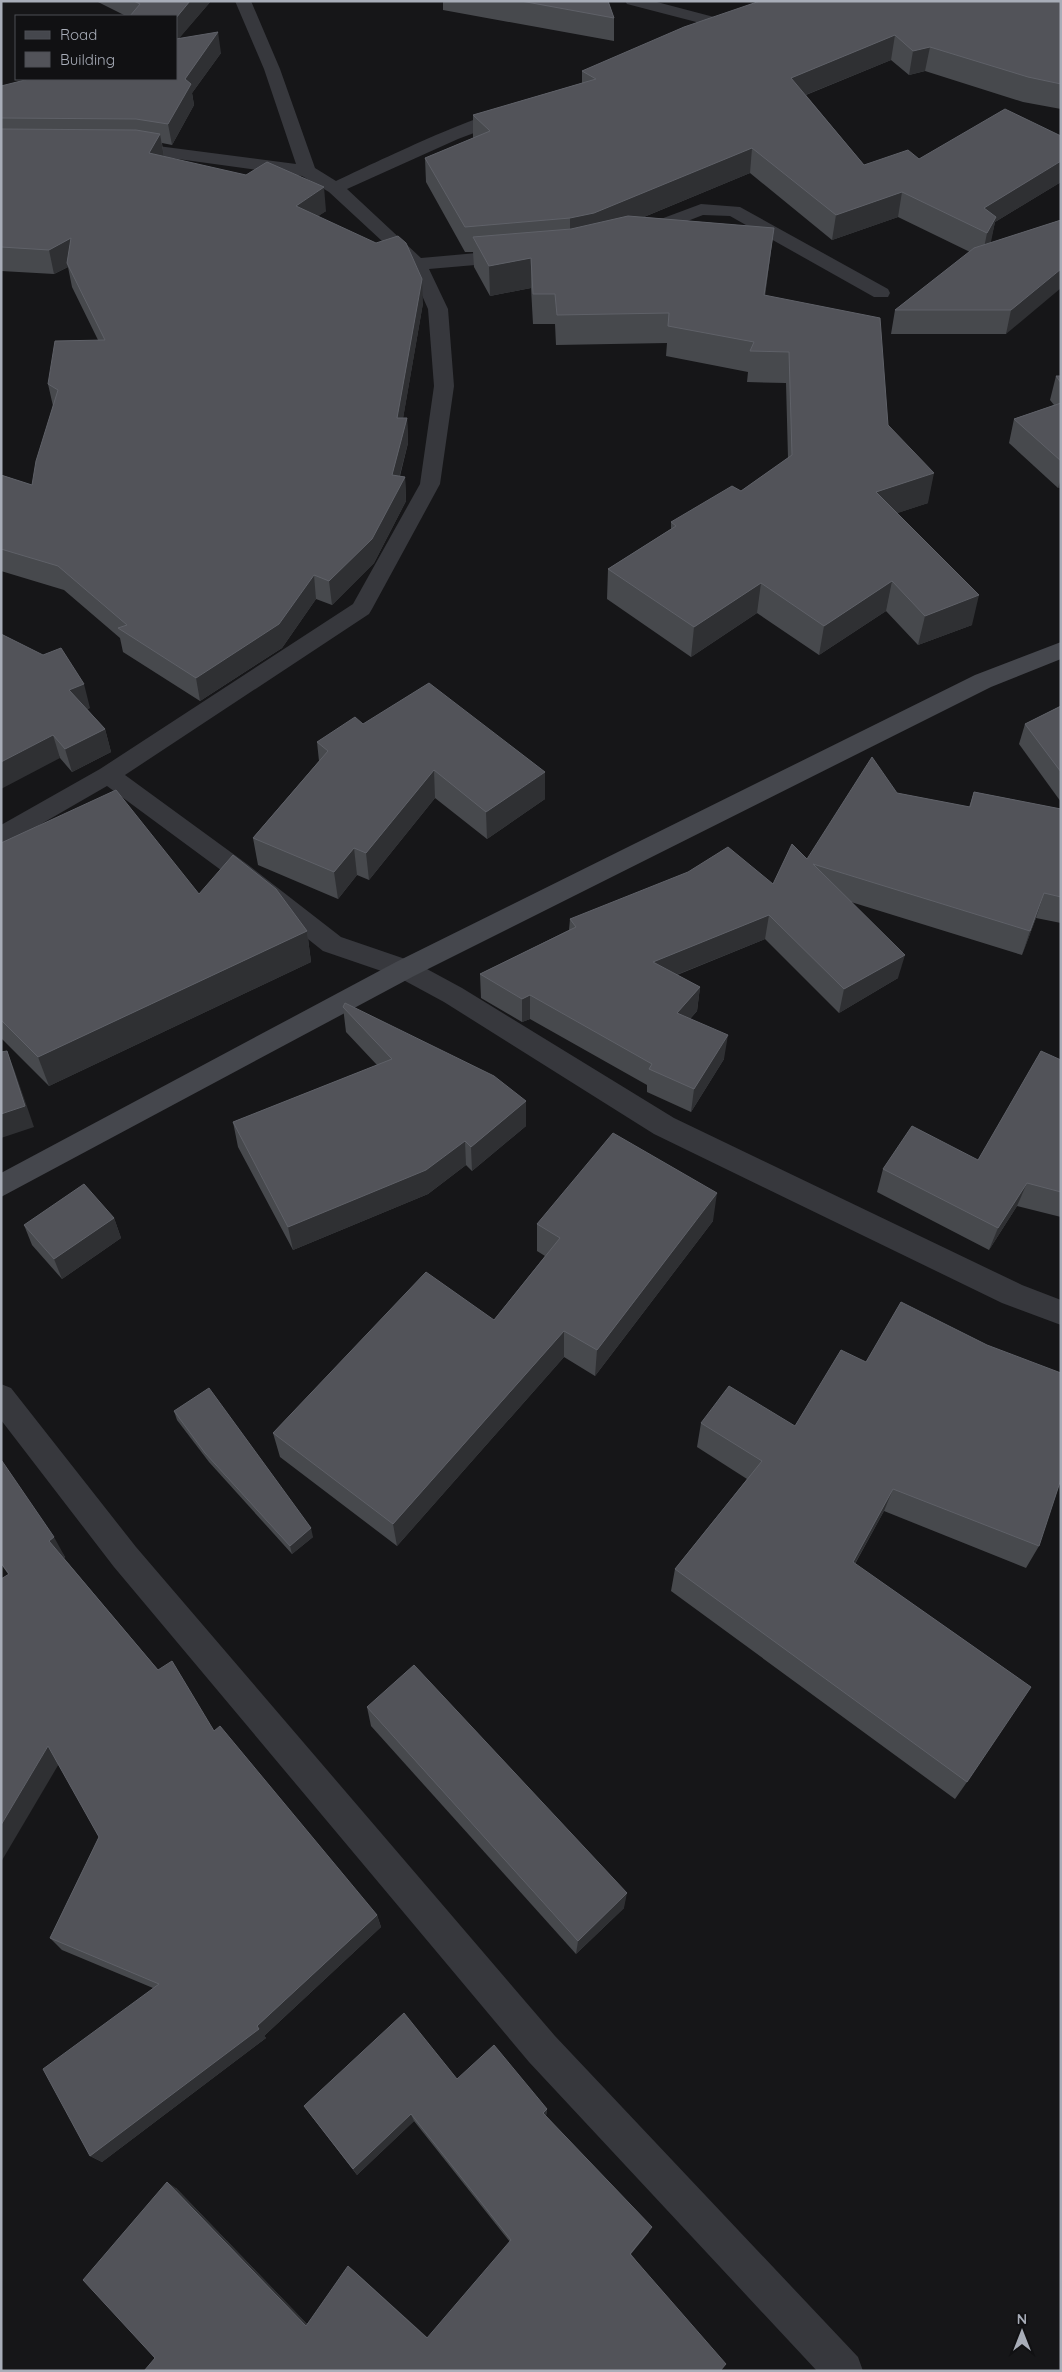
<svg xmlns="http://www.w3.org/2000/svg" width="1062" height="2372" viewBox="0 0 1062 2372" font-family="Quicksand,sans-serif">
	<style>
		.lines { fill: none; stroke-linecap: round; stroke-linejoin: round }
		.minor { fill: #37383d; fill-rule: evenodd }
		.secondary { fill: #45474d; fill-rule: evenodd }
		.wall { fill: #47494d }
		.shaded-wall { fill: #2f3033 }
		.building { fill: #525359; stroke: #5f6168 }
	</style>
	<rect width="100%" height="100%" fill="#161618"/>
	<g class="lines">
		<g class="minor">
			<path d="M235,1H251L280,69L315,168L336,181C364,168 493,105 514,110L517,114L514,118L458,139L347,189L421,258L511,250L518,252L520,256L518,260L511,262L429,269L448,309L454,386L440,484L372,609L369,614L125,775L247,864L341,937L414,962L462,988L674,1118L1022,1285L1061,1300V1325L1002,1303L654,1134L444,1002L396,976L323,951L229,876L107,786L10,842L1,845V825L100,769L353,604L420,484L434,386L428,309L409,266L329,192L302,176L127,152L121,151L118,147L121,143L127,142L296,164L264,69Z"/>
			<polygon points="625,1 653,1 733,22 735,25 727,30 627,4"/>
			<polygon points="701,204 740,207 888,289 890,293 888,297 874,297 730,216 703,215 641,239 634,237 632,233 634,229"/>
			<polygon points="1,1384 11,1388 136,1547 555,2036 858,2357 863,2371 817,2371 529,2062 114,1567 1,1420"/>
		</g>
		<polygon class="secondary" points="1061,642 1061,659 991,687 414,976 1,1197 1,1173 396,962 975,675"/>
	</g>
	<g class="wall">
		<polygon points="96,1 211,1 179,38 221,53 192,93 194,105 172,145 162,143 164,157 326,211 318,216 423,303 403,418 407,418 408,443 400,476 405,477 406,501 374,563 332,605 316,599 282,648 200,701 123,652 120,638 64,590 1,571 1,475 32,485 53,406 48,384 98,340 72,287 68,267 54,274 1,271 1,86 176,79 176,16 126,16"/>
		<polygon points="443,1 608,1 614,18 614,41 443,10"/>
		<polygon points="1061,1 1061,109 1023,102 925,71 909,75 891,60 806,95 864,165 919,159 1061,182 995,222 990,243 1061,220 1006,334 891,334 895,310 970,252 898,217 832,240 750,173 644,217 774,228 765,296 888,425 928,503 897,513 972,625 918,645 886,611 819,655 757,613 691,657 607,599 608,569 671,529 671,522 741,491 788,458 786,383 747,382 748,372 666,356 667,343 556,345 555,324 533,324 531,288 490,296 474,267 473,252 465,252 426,182 425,158 473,138 473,115 582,83 582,71"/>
		<polygon points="1056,376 1061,376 1061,487 1058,488 1009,443 1014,419 1054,405 1050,400"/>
		<polygon points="1,634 90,708 87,709 105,729 111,752 72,772 60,758"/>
		<polygon points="1061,706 1061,802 1019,744 1025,724"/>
		<polygon points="363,724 545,799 487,839 435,798 369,880 357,875 338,899 258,865 253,838 319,761 317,742"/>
		<polygon points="974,792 1061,809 1061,923 1036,918 1022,955 851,902 898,978 839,1013 765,939 677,975 700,987 697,1011 690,1019 724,1059 691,1112 647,1092 647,1085 530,1019 522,1022 481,998 480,974 569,930 570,919 773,884 897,793 969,807"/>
		<polygon points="1,843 199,894 307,931 311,962 49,1086 1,1038"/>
		<polygon points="343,1007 526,1101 526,1126 472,1171 466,1165 428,1194 293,1250 238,1147 233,1122 377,1065 346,1032"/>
		<polygon points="1061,1060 1061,1217 1017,1206 989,1250 877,1192 883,1169 978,1160"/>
		<polygon points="114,1218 121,1238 62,1279 32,1245 24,1225"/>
		<polygon points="713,1221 595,1376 564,1357 397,1546 280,1457 273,1433 494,1320 545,1256 537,1251 537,1224"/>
		<polygon points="174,1411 313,1537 292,1554 209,1462 177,1420"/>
		<polygon points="701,1423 795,1426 1039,1546 1026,1568 884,1511 855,1564 967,1782 955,1799 671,1591 675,1569 747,1479 697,1447"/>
		<polygon points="1,1462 65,1557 64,1558 158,1670 214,1731 377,1915 381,1927 264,2036 266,2038 102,2162 90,2156 153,1988 62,1950 50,1938 99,1837 59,1764 8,1574 1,1564"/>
		<polygon points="367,1707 624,1908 576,1954 371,1726"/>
		<polygon points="457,2079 547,2109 546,2116 649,2232 631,2254 720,2371 155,2358 176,2188 307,2324 353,2270 428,2338 510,2242 414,2121 357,2175 304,2106"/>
	</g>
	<g class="shaded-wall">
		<polygon points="190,1 211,1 176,42 176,18"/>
		<polygon points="218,32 221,53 192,93 194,105 172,145 168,124 185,79"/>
		<polygon points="895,35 891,60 788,102 791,78"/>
		<polygon points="930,47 925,71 909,75 913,51"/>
		<polygon points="160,134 164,157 149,153"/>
		<polygon points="752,148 750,173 593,238 570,243 570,218"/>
		<polygon points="1061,161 1061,182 995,222 991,242 982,258 987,233 984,208"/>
		<polygon points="324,187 326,211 298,230 296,206"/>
		<polygon points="902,192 898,217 832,240 836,215"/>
		<polygon points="774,228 770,258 760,325 764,295"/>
		<polygon points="71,238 67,263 68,267 54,274 49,250"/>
		<polygon points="531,258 531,288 490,296 489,266"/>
		<polygon points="1061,269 1061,288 1006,334 1011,310"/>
		<polygon points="422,279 423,303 399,442 397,418"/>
		<polygon points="407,418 408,443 394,497 405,477 406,501 374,563 332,605 329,581 392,475"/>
		<polygon points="934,473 928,503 871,522 876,492"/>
		<polygon points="1061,479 1061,487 1058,488"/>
		<polygon points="314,575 316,599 282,648 200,701 196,678"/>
		<polygon points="892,581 886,611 819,655 824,626"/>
		<polygon points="761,583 757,613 691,657 694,627"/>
		<polygon points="979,595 972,625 918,645 925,616"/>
		<polygon points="84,684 90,708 75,713 69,690"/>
		<polygon points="105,729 111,752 72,772 65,749"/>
		<polygon points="53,735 60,758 1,789 1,762"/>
		<polygon points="434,770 435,798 369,880 366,853"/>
		<polygon points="545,772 545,799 487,839 486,812"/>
		<polygon points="354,848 357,875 338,899 334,872"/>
		<polygon points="1044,893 1036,918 1022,955 1030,931"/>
		<polygon points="769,915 765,939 651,985 653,962"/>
		<polygon points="307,931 311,962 49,1086 38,1057"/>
		<polygon points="905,955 898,978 839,1013 844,989"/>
		<polygon points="700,987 697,1011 675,1036 677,1013"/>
		<polygon points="530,995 530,1019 522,1022 522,999"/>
		<polygon points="728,1035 724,1059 691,1112 694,1089"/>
		<polygon points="7,1051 15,1072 34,1127 1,1138 1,1114"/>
		<polygon points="526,1101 526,1126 472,1171 471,1147"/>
		<polygon points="465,1141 466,1165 428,1194 293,1250 288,1227"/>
		<polygon points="1027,1183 1017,1206 989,1250 998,1228"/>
		<polygon points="717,1193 713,1221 595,1376 597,1350"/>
		<polygon points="114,1218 121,1238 62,1279 54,1259"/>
		<polygon points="564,1331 564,1357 397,1546 393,1524"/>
		<polygon points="893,1489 884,1511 844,1583 853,1562"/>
		<polygon points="311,1528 313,1537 292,1554 290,1546"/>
		<polygon points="54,1537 65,1557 60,1561 49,1541"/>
		<polygon points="48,1746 60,1762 1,1862 1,1825"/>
		<polygon points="627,1893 624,1908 576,1954 578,1941"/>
		<polygon points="377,1915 381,1927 264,2036 266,2038 102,2162 90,2156 257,2026"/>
		<polygon points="547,2109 546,2116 543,2113"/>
		<polygon points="411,2114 414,2121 357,2175 353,2169"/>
		<polygon points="167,2182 176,2188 311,2328 306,2326"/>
		<polygon points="348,2266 353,2270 430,2340 427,2338"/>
	</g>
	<g class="building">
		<polygon points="134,1 190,1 176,18 176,16 130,16 140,4"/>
		<polygon points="521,1 608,1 614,18"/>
		<polygon points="760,1 1061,1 1061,84 1028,77 930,47 913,51 895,35 791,78 864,165 908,150 919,159 1005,109 1061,136 1061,161 984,208 996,217 987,233 902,192 836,215 752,148 594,213 570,218 465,227 425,158 490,131 473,115 596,79 582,71 684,27"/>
		<polygon points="218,32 185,79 191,84 168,124 136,119 1,118 1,86 29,79 176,79 176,39"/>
		<polygon points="1,129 136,130 160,134 149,153 246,175 267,162 324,187 296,206 376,243 398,236 406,243 422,279 397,418 407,418 392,475 405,477 372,539 329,581 314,575 279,624 196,678 118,628 127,625 58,566 1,549 1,475 32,485 36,461 58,390 48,384 55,341 105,340 67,263 71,238 49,250 1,247"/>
		<polygon points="628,216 774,228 764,295 880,318 888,425 934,473 876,492 979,595 925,616 892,581 824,626 761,583 694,627 608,569 676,526 671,522 732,486 741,491 792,455 789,352 750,351 754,342 668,326 669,313 557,315 555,294 533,294 531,258 489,266 473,237 571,229"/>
		<polygon points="1061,220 1061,269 1011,310 895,310 974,248"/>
		<polygon points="1056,376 1061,376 1061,383"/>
		<polygon points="1061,403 1061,461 1014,419"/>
		<polygon points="1,634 43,655 61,648 84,684 69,690 105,729 65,749 53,735 1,762"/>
		<polygon points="429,683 545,772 486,812 434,770 366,853 354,848 334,872 253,838 328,751 317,742 355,717 363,724"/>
		<polygon points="1061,706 1061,772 1025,724"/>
		<polygon points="872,757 897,793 970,807 974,792 1061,809 1061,897 1044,893 1030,931 813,864 905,955 844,989 769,915 653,962 700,987 677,1013 728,1035 694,1089 649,1069 652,1064 530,995 522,999 480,974 576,927 570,919 688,872 728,847 773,884 792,844 807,859"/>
		<polygon points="116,790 199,894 233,855 276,889 307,931 38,1057 1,1020 1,843"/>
		<polygon points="345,1003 494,1076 526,1101 471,1147 465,1141 426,1170 288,1227 233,1122 392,1059 343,1007"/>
		<polygon points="7,1051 25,1106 1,1114 1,1052"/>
		<polygon points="1041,1051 1061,1060 1061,1192 1027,1183 998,1228 883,1169 912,1126 978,1160"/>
		<polygon points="613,1133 717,1193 597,1350 564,1331 393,1524 273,1433 426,1272 494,1320 560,1238 537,1224"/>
		<polygon points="84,1184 114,1218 54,1259 24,1225"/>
		<polygon points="901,1302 987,1345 1061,1373 1061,1479 1039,1546 893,1489 853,1562 1031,1687 967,1782 675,1569 762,1461 701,1423 729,1386 795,1426 841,1350 866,1362"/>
		<polygon points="209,1388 311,1528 290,1546 205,1453 174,1411"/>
		<polygon points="2,1461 54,1537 49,1541 158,1670 172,1661 214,1731 220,1726 377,1915 257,2026 259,2029 90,2156 43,2069 159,1984 50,1938 99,1837 48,1746 1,1825 1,1579 9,1574 1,1563 1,1462"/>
		<polygon points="414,1665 627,1893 578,1941 367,1707"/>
		<polygon points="404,2013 457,2079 494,2045 547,2109 543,2113 652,2227 630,2254 726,2364 720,2371 144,2371 155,2358 83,2280 167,2182 306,2326 348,2266 427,2338 511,2240 411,2114 353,2169 304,2106"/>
	</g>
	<rect width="1062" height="2372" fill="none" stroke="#a8adb8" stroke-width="5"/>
	<rect x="15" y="15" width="162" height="65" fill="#111113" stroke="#4d4f55"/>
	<rect x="25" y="31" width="25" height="8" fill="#45474d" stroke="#4d4f55"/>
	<text x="60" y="40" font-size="15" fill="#a8adb8">Road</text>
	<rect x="25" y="52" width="25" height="15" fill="#525359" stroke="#4d4f55"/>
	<text x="60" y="65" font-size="15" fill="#a8adb8">Building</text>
	<g transform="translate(1022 2332)" stroke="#111113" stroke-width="4" paint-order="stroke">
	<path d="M0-4L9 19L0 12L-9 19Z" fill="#a8adb8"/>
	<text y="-8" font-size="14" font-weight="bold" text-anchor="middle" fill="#a8adb8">N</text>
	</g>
</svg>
